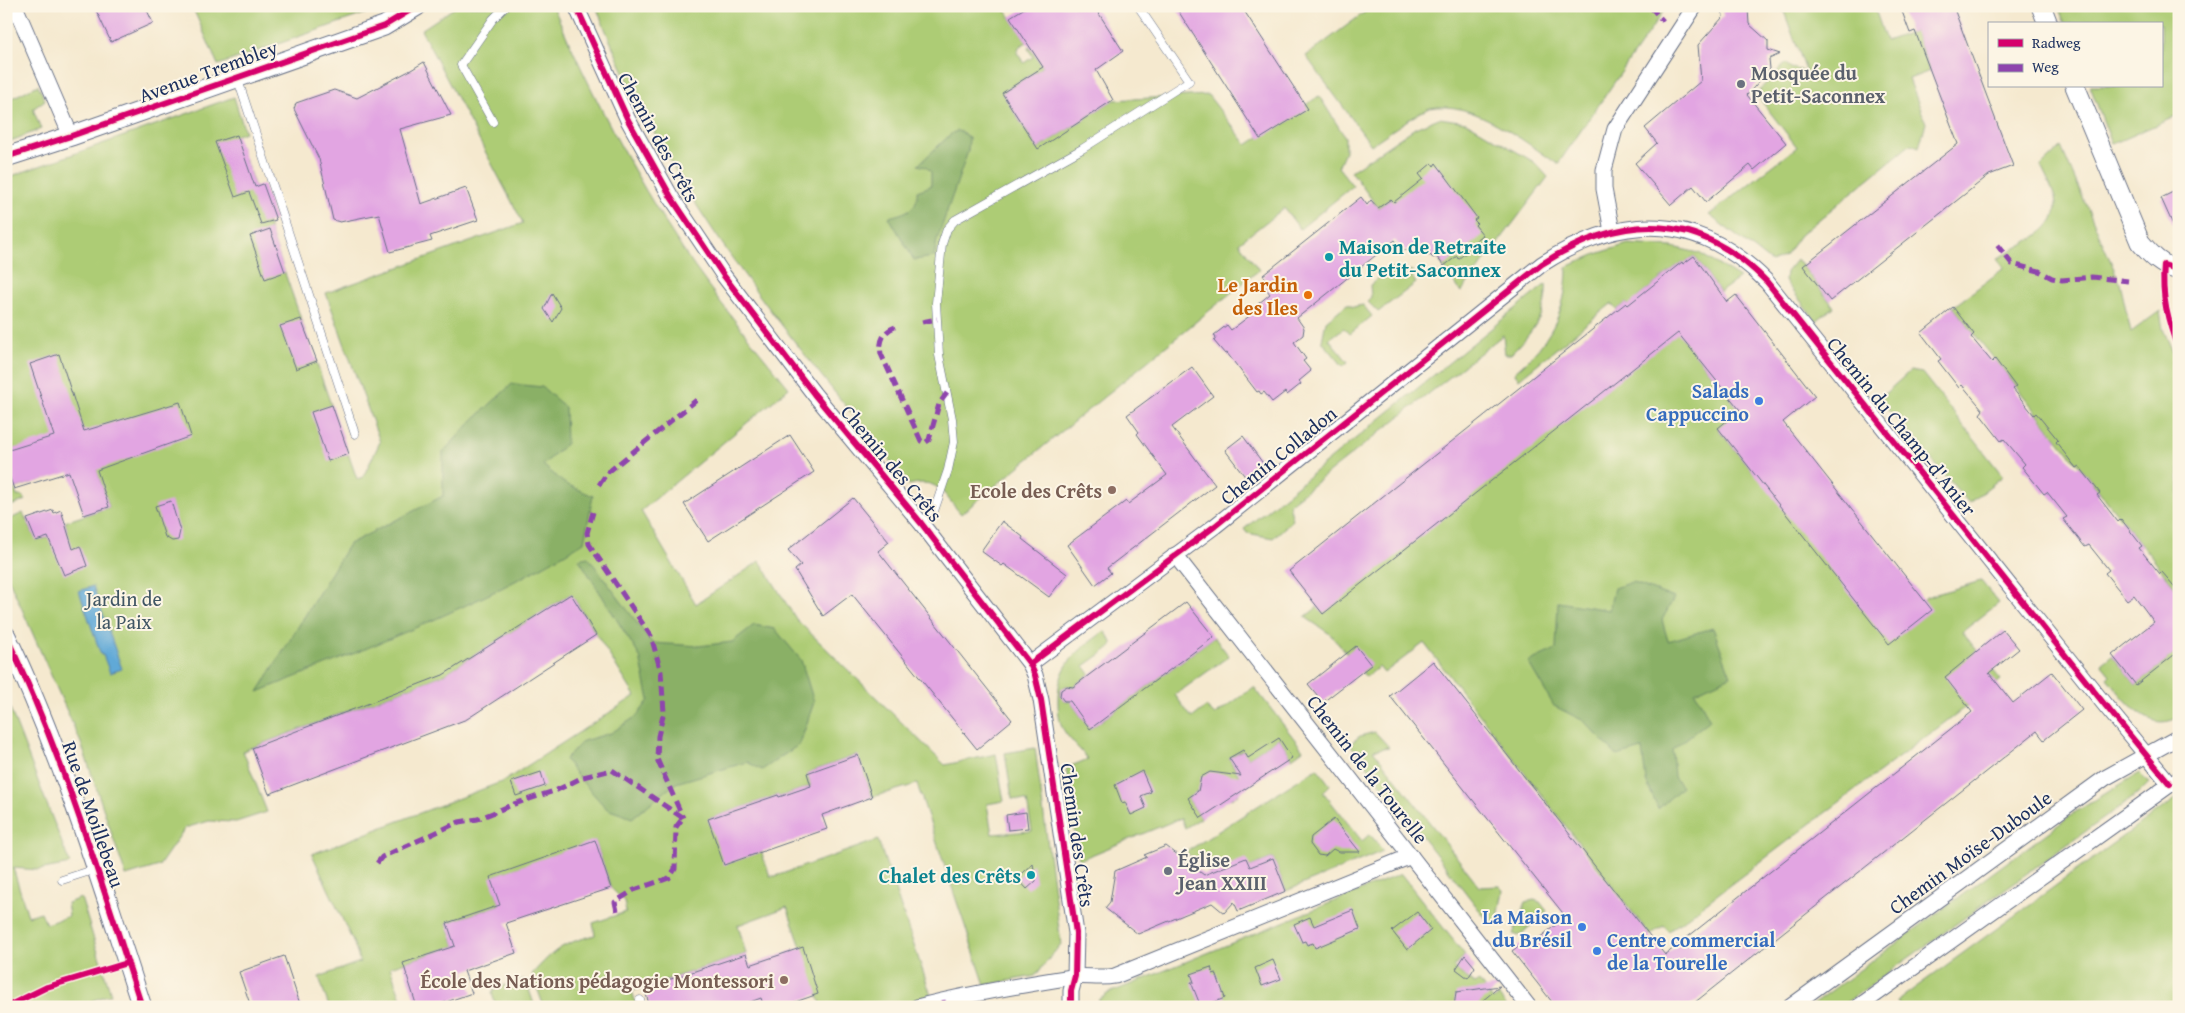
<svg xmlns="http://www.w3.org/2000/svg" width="2185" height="1013" viewBox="0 0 2185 1013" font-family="'Gentium Book Plus',serif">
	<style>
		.green { fill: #adcc74; stroke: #647e69 }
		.forest { fill: #8ab066; stroke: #527062 }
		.water { fill: #60a9d7; stroke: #3e6c9a }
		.building { fill: #e2a5e2 }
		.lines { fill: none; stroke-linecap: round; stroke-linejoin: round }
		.service-casing { stroke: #677086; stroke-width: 9 }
		.minor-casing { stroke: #677086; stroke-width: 17 }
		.tertiary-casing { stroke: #677086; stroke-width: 21 }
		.service { stroke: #fff; stroke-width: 8 }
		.minor { stroke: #fff; stroke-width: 15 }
		.tertiary { stroke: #fff; stroke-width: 19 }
		.quiet { stroke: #8e44ad; stroke-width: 5; stroke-dasharray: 10 5; stroke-linecap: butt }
		.cycleway-casing { stroke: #fcf5e5; stroke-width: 9 }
		.cycleway { stroke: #d6006c; stroke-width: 6 }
		.worship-dot { fill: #6b7280; stroke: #fcf5e5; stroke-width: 2 }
		.culture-dot { fill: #0f9aa8; stroke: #fcf5e5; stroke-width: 2 }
		.food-dot { fill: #e8710a; stroke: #fcf5e5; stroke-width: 2 }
		.shop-dot { fill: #3f7fe0; stroke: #fcf5e5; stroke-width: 2 }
		.education-dot { fill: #8d6e63; stroke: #fcf5e5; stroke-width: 2 }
		.labels { text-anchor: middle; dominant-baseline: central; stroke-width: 4; stroke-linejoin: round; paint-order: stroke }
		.street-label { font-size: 20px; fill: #1b2f5e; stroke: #fcf5e5 }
		.worship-label { font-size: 20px; font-weight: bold; fill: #5b616d; stroke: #fcf5e5; text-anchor: start }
		.culture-label { font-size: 20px; font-weight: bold; fill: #0d838f; stroke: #fcf5e5; text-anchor: start }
		.food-label { font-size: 20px; font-weight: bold; fill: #c56008; stroke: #fcf5e5; text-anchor: end }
		.shop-label { font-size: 20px; font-weight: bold; fill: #366cbe; stroke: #fcf5e5; text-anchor: end }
		.education-label { font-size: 20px; font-weight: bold; fill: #785e54; stroke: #fcf5e5; text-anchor: end }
		.park-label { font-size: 20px; fill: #405664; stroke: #fcf5e5 }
	</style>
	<rect width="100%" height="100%" fill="#fcf5e5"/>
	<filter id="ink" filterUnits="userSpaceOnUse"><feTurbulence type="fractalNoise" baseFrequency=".02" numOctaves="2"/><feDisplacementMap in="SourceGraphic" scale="10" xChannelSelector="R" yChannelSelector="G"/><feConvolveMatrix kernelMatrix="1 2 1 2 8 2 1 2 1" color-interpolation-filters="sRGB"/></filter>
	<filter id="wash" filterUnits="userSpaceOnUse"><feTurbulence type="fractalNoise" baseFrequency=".0096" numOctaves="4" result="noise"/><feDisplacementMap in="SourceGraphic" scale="20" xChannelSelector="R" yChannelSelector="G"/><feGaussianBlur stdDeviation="1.12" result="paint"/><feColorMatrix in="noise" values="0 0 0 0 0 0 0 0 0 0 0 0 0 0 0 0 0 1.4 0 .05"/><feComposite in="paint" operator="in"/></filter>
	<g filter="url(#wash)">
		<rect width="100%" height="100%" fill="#f5e9cf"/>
		<g class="green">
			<polygon points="192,6 323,6 324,9 330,6 381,8 218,65"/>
			<path d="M457,6H553C590,91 632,173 683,250C715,298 753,343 789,388L641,511L696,604L760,561L796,619L945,765L996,754L1004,801L987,804L992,834L1032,831L1027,801L1012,799L1005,753L1035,748L1061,944L1035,976L985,985L917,784L872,797L857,755L807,773L811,786L779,797L778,795L709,819L761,851L770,876H776L878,840L935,1007H822L787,907L738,925L746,954L632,991L637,1007H544L532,974C556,948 562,944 595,935L593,923L626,912L624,901L611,888L595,841L491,877L500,905L447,923L455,946L390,967L404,1007H329L319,977L360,962L354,944L312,854L504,781L635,696L571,594L443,675L243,751L267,812L236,822L209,821L185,828L159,866L126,876L81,743L6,573V521L23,513L37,541L67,531L65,522L109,507L94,462L14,489L17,496H22L26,500L6,508V178L234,97L245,132L237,135L224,166L245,159L357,479L363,477L380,442L326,293L523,223L421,30Z"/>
			<path d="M596,6H1003L1027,42L1020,46L1017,53L1024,63L1033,57L1028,48L1030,47L1043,67L1002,93L1038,149L1113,100L1208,95L1247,145L1319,96L1345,137V151L1338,167L1353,186L1300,229L1284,208L1239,243L1259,270L961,514C943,494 939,477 909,485C823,376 726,265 660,143C636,99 614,53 596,6Z"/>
			<path d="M1373,6H1667L1558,164C1524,142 1473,99 1430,108C1421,110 1381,138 1371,145L1306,56Z"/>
			<polygon points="1782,6 1874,6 1886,41 1915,31 1930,71 1909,79 1926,123 1919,147 1911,144 1800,235 1785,256 1771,262 1709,215 1797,147 1756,94 1785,63 1791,68 1806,71"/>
			<polygon points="2058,6 2179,6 2179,115 2112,144 2090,86 2161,86 2161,24 2065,24"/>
			<polygon points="38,85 45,100 33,109 41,129 6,143 6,101"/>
			<polygon points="1439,118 1466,122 1534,162 1548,177 1461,292 1436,256 1433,258 1430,255 1428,256 1393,201 1391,199 1378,208 1351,171 1415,128"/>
			<path d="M2061,147L2120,283L2131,332L2160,311L2163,329L2179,366V592L1953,307L2004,268L1997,259C2020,243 2063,232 2055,198C2052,187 2045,176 2041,166Z"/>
			<path d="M1628,244L1672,247L1699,253L1740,278L1720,292L1694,256L1683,264L1682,262L1637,298L1676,326L1683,339L1740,410L1718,429L1754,473L1914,614L1926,597L1981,581L1999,603L1962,632L2001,680L1669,931L1664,925L1650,935L1424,643L1384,673L1379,667L1366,677L1330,634L1305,617L1474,484L1651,335L1626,303L1617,310L1611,304L1519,379L1514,373C1548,344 1567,313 1567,267L1596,254Z"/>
			<polygon points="1797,259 1834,307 1816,321 1785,281 1786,272"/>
			<polygon points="1391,268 1412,271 1415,274 1412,277 1416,283 1378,312 1367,301 1371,297 1370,285"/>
			<path d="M1546,284C1548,313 1531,334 1511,354H1505L1503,335L1289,504L1293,520L1273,538L1247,533L1244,529Z"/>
			<polygon points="1347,304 1353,307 1363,305 1372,316 1350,334 1344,328 1329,339 1348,362 1343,366 1322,341 1326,321"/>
			<polygon points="1910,371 1922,373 2003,476 1969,503 1879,399"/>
			<path d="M1105,631L1112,642L1111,647L1084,666L1090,674L1073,687L1066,686L1061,689L1060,695L1064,701H1070L1090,729L1214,637L1229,656L1175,695L1192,718L1206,707L1215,715L1254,687L1303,750L1292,758L1279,738L1248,758L1242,750L1229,758L1239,776L1232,781L1239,793L1231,799L1217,778L1188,798L1201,818L1185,828L1181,818L1079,860L1066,768L1088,759C1080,749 1066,737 1061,725C1059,719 1058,709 1058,702C1057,665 1077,651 1105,631Z"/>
			<path d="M2179,651V717C2148,735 2125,699 2107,678L2110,675L2101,664L2112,655L2136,685Z"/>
			<polygon points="6,698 70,864 38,870 13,868 28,916 41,912 46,924 69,916 67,903 81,898 111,994 91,1001 92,1007 6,1007"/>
			<polygon points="1375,732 1389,747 1373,750 1480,887 1499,886 1503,890 1497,924 1491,925 1350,744 1360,736"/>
			<polygon points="1317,768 1330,785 1323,792 1362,841 1370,834 1383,851 1286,891 1273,858 1250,867 1210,873 1186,852"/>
			<polygon points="2139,773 2149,783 2138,794 1851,999 1839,1007 1809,1007 2077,811"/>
			<polygon points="2179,796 2179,1007 1900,1007 1897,1001"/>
			<polygon points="1401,874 1465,955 1454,968 1474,984 1479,981 1493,1000 1499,996 1507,1007 1096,1007 1099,1000 1107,994"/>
			<polygon points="1534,900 1540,902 1547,911 1519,936 1513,934 1526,902"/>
			<polygon points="523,979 526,981 535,1007 496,1007 492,993 494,989"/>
		</g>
		<g class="forest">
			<path d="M957,131L962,132L969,138L968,151L937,240L934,257L914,260L889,217C904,213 919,210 917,191L931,186V172L926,167L918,165L952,133Z"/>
			<path d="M512,384L542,387L565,407L566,444L543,465L564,483L593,496L584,542C483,605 369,647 258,692L349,544L443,496V452L472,421Z"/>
			<polygon points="588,557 652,643 699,646 732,642 754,625 775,629 801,660 814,702 800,744 762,770 747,762 676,783 632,818 607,809 578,777 565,759 583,741 611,733 637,716 649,700 640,657 579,559"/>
			<polygon points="1632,582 1674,598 1662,620 1668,641 1713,628 1731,676 1695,692 1710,720 1672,750 1674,777 1682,787 1658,809 1646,781 1642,749 1617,756 1584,721 1554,706 1528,662 1556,649 1558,602 1609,610 1614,588"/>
		</g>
		<polygon class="water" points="93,586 122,669 110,673 103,655 101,655 79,591"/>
		<g id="blocks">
			<g class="building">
				<polygon points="94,6 145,6 153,23 111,42"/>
				<polygon points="1028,6 1094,6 1123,51 1096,70 1113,100 1038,149 1002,93 1043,67 1010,17"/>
				<polygon points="1175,6 1241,6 1308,109 1260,139"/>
				<polygon points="1722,6 1738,6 1742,10 1748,9 1749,24 1768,41 1768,50 1780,54 1769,59 1770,69 1747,95 1786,143 1754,170 1750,165 1706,202 1693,186 1671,205 1635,163 1657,143 1645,128 1701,81 1698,45 1723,17"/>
				<polygon points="1900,6 1953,6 2013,166 1989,175 1830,301 1803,266 1958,144 1915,31 1910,33"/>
				<polygon points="424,62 451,115 400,129 421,204 466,188 478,220 430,236 432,241 390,252 379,214 340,222 333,220 319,159 294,109 296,103 334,90 357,98 411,70"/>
				<polygon points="237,135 255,187 263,184 276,220 261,224 249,192 235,197 215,142"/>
				<polygon points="1432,163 1434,166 1436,163 1477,218 1474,220 1477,223 1475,225 1483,235 1470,245 1472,248 1458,259 1457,256 1444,266 1436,256 1433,258 1430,255 1428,256 1419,244 1410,250 1402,250 1395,240 1297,318 1304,328 1303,335 1294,342 1306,359 1303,361 1311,371 1299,381 1301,384 1287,395 1285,392 1272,402 1264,392 1261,394 1259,391 1257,392 1227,353 1225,354 1214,341 1216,338 1214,335 1227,325 1231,330 1260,308 1258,304 1270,294 1264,286 1269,283 1263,275 1361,197 1367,205 1371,200 1378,208 1391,199 1394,202 1423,179 1419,174"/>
				<polygon points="2179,189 2179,238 2161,198"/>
				<polygon points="270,229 285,272 265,279 250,236"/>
				<polygon points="1694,256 1727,302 1736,295 1815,396 1783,422 1932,610 1889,644 1718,428 1740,410 1678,333 1323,614 1289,571 1617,310 1626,303 1628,305 1682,262 1683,264"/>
				<polygon points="552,293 561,308 553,322 544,309"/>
				<polygon points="1953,307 1974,334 1971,337 1992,362 1995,359 2016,387 2013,389 2034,415 2036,413 2058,440 2056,442 2076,468 2079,466 2100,493 2097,495 2118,522 2121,519 2142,546 2139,548 2160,574 2162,572 2179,592 2179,651 2136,685 2112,655 2154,622 2134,595 2127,600 2105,573 2109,570 2089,545 2085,547 2063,519 2067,517 2047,492 2044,494 2022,467 2025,464 2004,439 2001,441 1980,414 1983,410 1962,385 1959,388 1938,361 1941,359 1921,333"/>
				<polygon points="301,319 317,361 296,369 280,326"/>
				<polygon points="59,354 84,431 180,402 191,436 97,470 109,507 84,515 69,472 14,489 6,467 6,451 54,436 30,364"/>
				<polygon points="1192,367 1213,396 1172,427 1215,485 1107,568 1111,573 1095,585 1067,545 1126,501 1128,504 1167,475 1137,434 1139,432 1127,415"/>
				<polygon points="332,405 349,454 328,461 311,412"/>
				<polygon points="790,435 814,472 708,541 684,504"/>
				<polygon points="1243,436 1265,466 1247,479 1225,450"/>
				<polygon points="853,498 889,542 878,551 1012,720 977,749 852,594 823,616 795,570 801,565 788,550"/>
				<polygon points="171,501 180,531 178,540 172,541 165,537 155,506"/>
				<polygon points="53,510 54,513 61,510 73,549 80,546 87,566 64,575 48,537 36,541 27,519"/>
				<polygon points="1002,521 1023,537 1022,539 1067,574 1049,597 1004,564 1002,566 981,551"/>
				<polygon points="571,594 596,635 467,719 269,794 252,748 443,675"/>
				<polygon points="1186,602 1214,637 1090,729 1070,701 1064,701 1060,696 1061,690 1067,686 1073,687"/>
				<polygon points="2003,630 2019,649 1989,673 2013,703 2052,672 2082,710 2044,740 2037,731 1689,1007 1556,1007 1512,951 1530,937 1534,942 1566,917 1390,696 1433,661 1665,955 1972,712 1945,677"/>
				<polygon points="1356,646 1371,665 1323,702 1308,684"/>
				<polygon points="1279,738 1292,758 1201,818 1188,798 1198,791 1201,777 1210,772 1241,776 1229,758 1243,750 1248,758"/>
				<polygon points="858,755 872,797 822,815 827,829 724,865 708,819 778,795 779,797 811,786 807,773"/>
				<polygon points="1142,771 1151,792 1141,796 1146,808 1131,815 1125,802 1122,803 1115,785"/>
				<polygon points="541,772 545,786 516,796 511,782"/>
				<polygon points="1026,812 1028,828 1008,830 1006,815"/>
				<polygon points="1334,819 1360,852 1339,852 1333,849 1325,856 1318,855 1310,844 1311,837"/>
				<polygon points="595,840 611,888 506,923 516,953 464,971 472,993 432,1007 417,1007 403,963 455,946 447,923 500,905 490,877"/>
				<polygon points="1166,846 1204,875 1246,858 1250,867 1273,858 1286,891 1238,911 1234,902 1224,913 1212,903 1138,934 1105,908 1110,902 1115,871 1147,857 1144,855"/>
				<polygon points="1033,864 1036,881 1027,889 1017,878"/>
				<polygon points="1353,910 1360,929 1315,948 1313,943 1307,945 1305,941 1302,942 1294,924 1310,917 1314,926"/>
				<polygon points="1417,912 1431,930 1407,950 1392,931"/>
				<polygon points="803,947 818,994 781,1007 764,1007 761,998 737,1007 650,1007 644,988 746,954 750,965"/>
				<polygon points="1465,955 1475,967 1468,978 1456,969"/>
				<polygon points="284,956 301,1007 251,1007 239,972"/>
				<polygon points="1273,960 1281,979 1262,986 1255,968"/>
				<polygon points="1211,967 1213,974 1216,973 1225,998 1201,1007 1191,982 1194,982 1191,974"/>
				<polygon points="1500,986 1475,1007 1454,1007 1456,992"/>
			</g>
		</g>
	</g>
	<g filter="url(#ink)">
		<use href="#blocks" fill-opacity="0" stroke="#677086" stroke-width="1"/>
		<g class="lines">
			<g class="service-casing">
				<g id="service">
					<polyline points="237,77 355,434"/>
					<polyline points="493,122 461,65 493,19 506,6"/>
					<polyline points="921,523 934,511 948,470 954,442 952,419 939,355 936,303 942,244 947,229 955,220 1082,149 1189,81 1138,6"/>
					<polyline points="62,880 96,869"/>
					<polyline points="640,1000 642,1007"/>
				</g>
			</g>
			<g class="minor-casing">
				<g id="minor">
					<polyline points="15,6 71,136"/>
					<polyline points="576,6 628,120 671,197 724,276 814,394 921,523 1030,664 1035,675 1041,700 1076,933 1075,976 1071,991 1071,1007"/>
					<polyline points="1612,231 1604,189 1604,170 1615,129 1695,6"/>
					<polyline points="1175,555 1529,1007"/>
					<path d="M1030,664L1215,526L1542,264C1621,213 1698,211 1767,282L2105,705L2170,784"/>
					<path d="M917,1007C968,994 1021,985 1072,977C1086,975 1099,979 1115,976L1411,856"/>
					<polyline points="1790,1007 2105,778 2179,737"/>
					<polyline points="1858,1007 2178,779"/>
				</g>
			</g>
			<g class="tertiary-casing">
				<g id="tertiary">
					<polyline points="2041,6 2048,24"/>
					<path d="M2075,86L2140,242C2151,255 2161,266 2179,270"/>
					<polyline points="6,157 71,136 384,26 417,6"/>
					<path d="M6,636C63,755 101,882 142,1007"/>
				</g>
			</g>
			<use href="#service" class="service"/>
			<use href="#minor" class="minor"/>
			<use href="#tertiary" class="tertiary"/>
			<g class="quiet">
				<polyline points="1650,6 1663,21"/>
				<polyline points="1997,245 2012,264 2039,271 2052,278 2062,280 2092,277 2128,281"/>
				<polyline points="922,322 937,319"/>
				<path d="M895,327C883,331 879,342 881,354L921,441L925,443L929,440L939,404L947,393"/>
				<polyline points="599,485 607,473 699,398"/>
				<polyline points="593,512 587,533 589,544 651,636 661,672 664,712 658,736 657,759 683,818"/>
				<polyline points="377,863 382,857 459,822 478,819 514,804 557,790 583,777 612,770 683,818"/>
				<polyline points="617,911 615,902 634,890 669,878 675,869 676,827 683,818"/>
				<polyline points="943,1000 944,1007"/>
			</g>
			<g class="cycleway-casing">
				<g id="cycleway">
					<polyline points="576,6 628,120 671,197 724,276 814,394 921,523 1030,664 1035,675 1041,700 1076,933 1075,976 1071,991 1071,1007"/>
					<polyline points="6,157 71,136 384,26 417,6"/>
					<path d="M2179,270L2164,265C2161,296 2168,322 2179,351"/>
					<path d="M6,636C63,755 101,882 142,1007"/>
					<path d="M1030,664L1215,526L1542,264C1621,213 1698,211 1767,282L2105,705L2170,784"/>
					<polyline points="6,1007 47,987 127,963"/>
				</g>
			</g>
			<use href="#cycleway" class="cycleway"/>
		</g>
	</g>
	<g class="worship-dot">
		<circle cx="1741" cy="84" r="5"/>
		<circle cx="1168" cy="871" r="5"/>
	</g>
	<g class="culture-dot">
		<circle cx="1329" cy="257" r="5"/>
		<circle cx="1031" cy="875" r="5"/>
	</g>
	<circle class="food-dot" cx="1308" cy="295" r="5"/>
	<g class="shop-dot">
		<circle cx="1759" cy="401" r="5"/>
		<circle cx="1582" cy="927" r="5"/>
		<circle cx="1597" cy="951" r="5"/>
	</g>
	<g class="education-dot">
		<circle cx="1112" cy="490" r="5"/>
		<circle cx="784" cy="980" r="5"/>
	</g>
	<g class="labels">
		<g class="street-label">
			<text transform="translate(208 71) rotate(-20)">Avenue Trembley</text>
			<text transform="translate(659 137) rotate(61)">Chemin des Crêts</text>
			<text transform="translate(1902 426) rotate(51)">Chemin du Champ-d'Anier</text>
			<text transform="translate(1278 455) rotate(-39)">Chemin Colladon</text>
			<text transform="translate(892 463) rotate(50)">Chemin des Crêts</text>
			<text transform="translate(1368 769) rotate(52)">Chemin de la Tourelle</text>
			<text transform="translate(94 814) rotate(71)">Rue de Moillebeau</text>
			<text transform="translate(1078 835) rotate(82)">Chemin des Crêts</text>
			<text transform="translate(1970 852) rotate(-36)">Chemin Moïse-Duboule</text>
		</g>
		<g class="worship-label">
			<text x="1751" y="72">Mosquée du<tspan x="1751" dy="23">Petit-Saconnex</tspan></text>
			<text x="1178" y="859">Église<tspan x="1178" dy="23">Jean XXIII</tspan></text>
		</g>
		<g class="culture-label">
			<text x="1339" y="246">Maison de Retraite<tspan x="1339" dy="23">du Petit-Saconnex</tspan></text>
			<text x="1021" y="875" text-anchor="end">Chalet des Crêts</text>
		</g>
		<g class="food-label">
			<text x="1298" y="284">Le Jardin<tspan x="1298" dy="23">des Iles</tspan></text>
		</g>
		<g class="shop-label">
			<text x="1749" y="390">Salads<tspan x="1749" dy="23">Cappuccino</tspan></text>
			<text x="1572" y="916">La Maison<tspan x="1572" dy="23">du Brésil</tspan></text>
			<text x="1607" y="939" text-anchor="start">Centre commercial<tspan x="1607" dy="23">de la Tourelle</tspan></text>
		</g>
		<g class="education-label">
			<text x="1102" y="490">Ecole des Crêts</text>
			<text x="774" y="980">École des Nations pédagogie Montessori</text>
		</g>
		<g class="park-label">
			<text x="124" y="598">Jardin de<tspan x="124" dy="23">la Paix</tspan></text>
		</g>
	</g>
	<rect width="2185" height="1013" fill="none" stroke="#fcf5e5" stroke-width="25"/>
	<rect x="1988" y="22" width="175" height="65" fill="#fcf5e5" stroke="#a2a6af"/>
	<rect x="1998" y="39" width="25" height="8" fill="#d6006c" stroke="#a2a6af"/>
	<text x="2032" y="48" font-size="15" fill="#1b2f5e">Radweg</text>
	<rect x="1998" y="64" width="25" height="8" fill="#8e44ad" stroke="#a2a6af"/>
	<text x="2032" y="72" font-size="15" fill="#1b2f5e">Weg</text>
</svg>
